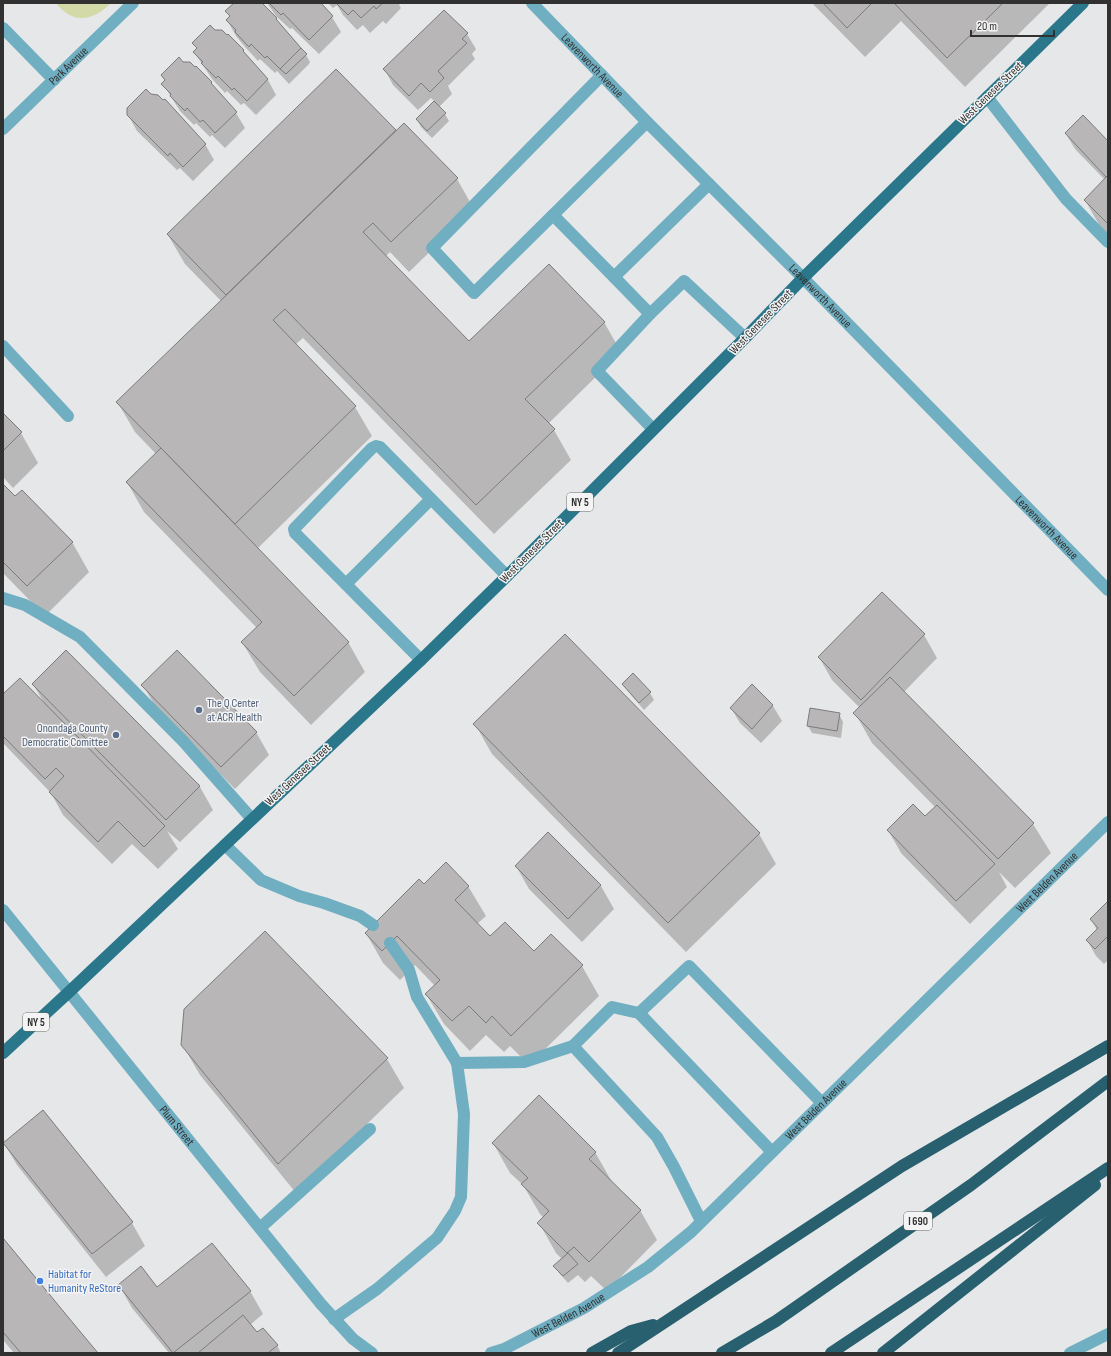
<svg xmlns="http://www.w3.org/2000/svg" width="1111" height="1356" viewBox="0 0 1111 1356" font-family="'Sofia Sans Condensed',sans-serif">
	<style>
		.green { fill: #d3d9a7 }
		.shadow { fill: #0003 }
		.building { fill: #b8b6b7; stroke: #7c7b7b }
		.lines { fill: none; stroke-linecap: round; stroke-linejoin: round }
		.lane { stroke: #70aec1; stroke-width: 12 }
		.street { stroke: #70aec1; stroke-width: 12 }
		.primary { stroke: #2a768a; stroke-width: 12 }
		.highway { stroke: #29606f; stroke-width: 12 }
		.service-dot { fill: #5c6f8a; stroke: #f4f4f5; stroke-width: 1.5 }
		.shop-dot { fill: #3f7fe0; stroke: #f4f4f5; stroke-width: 1.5 }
		.labels { text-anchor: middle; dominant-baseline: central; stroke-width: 3; stroke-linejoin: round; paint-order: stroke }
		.shield { fill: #f4f4f5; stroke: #6c6c6c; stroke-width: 1 }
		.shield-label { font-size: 11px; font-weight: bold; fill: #313131 }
		.street-label { font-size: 12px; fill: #313131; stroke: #f4f4f5 }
		.service-label { font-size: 12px; fill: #4e5e75; stroke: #f4f4f5; text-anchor: start }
		.shop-label { font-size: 12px; fill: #366cbe; stroke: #f4f4f5; text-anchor: start }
	</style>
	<rect width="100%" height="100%" fill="#e6e7e8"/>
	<path class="green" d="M56,3H111C93,21 73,25 56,3Z"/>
	<g class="shadow">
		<polygon points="235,3 261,4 276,19 280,26 306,55 310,62 309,64 289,84 277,71 275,73 260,59 258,61 245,47 236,36 227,20 230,18 227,11"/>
		<polygon points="267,3 321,3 332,17 341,32 319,54 292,28 290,29 276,16"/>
		<polygon points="328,3 401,3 399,5 401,8 386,24 383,21 370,33 363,25 357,30 343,15 337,5 333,8"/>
		<polygon points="812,3 1050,3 965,87 901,21 865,57"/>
		<polygon points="214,31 243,51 247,57 268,80 276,95 256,115 244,103 241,105 227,91 225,93 212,79 194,52 197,49 194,43"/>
		<polygon points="467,34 476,49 472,54 475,59 448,86 452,94 439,107 445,114 449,121 432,138 421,127 417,119 435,102 431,98 418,110 393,85 385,70"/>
		<polygon points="183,63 195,69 196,68 211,83 215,90 236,113 245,128 225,148 212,135 210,137 196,123 194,125 180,111 163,84 165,81 162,76"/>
		<polygon points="336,70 396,132 457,179 474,209 409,272 390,252 385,257 469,343 604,322 621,352 548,424 554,430 571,460 494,534 303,338 295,345 355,407 372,436 257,549 348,642 365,672 311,725 260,672 242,642 257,628 144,512 127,482 156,454 135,432 118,403 221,301 185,264 168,235"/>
		<polygon points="128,115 205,144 214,160 193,181 180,168 177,170 137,131"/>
		<polygon points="1066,134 1108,142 1108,235 1102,230 1085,200 1105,180 1075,149"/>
		<polygon points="3,414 21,433 38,463 13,488 3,477"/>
		<polygon points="3,486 15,498 72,542 89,572 45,616 3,573"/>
		<polygon points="882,593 924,635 937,658 904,692 1033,824 1051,853 1015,888 999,872 1007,887 970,924 901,853 888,830 925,818 936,808 872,743 855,713 860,708 832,680 819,657"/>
		<polygon points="66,652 200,787 213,810 180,842 167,831 178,849 158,869 132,844 112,864 63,815 51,793 3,743 3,696 44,703 33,684"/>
		<polygon points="633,675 650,693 654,700 644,710 628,691 623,684"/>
		<polygon points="143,685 256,732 269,755 235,789 156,708"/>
		<polygon points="752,686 773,706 782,721 761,743 740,723 731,708"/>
		<polygon points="839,714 843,722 841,738 812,733 808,726"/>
		<polygon points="475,724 759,834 776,864 686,952 492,754"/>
		<polygon points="548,834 601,886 614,909 582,942 529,889 516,866"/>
		<polygon points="424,886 468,886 486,916 477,924 490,938 534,953 551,935 582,966 599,996 529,1065 510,1046 504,1052 486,1035 470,1051 444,1024 426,994 435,986 415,965 400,980 383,963 366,933"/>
		<polygon points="1108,902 1108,960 1104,964 1096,956 1087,940 1097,930 1091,919"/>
		<polygon points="182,1044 387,1059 404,1088 296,1193 200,1075"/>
		<polygon points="4,1143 132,1223 145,1246 106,1277 17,1165"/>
		<polygon points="493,1143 595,1152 612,1182 640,1210 657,1240 607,1291 591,1276 585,1282 578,1275 568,1283 559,1273 555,1266 562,1259 556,1253 539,1223 544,1218 540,1214 523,1185 510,1173"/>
		<polygon points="3,1240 96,1353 14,1353 3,1340"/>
		<polygon points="119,1285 157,1288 250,1291 263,1314 250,1325 257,1334 277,1345 281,1353 169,1353 132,1308"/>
	</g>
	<g class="building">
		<polygon points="234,3 262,3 277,18 276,19 301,48 280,69 267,56 265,58 251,44 249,47 235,32 236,30 226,20 230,16 225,11"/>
		<polygon points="269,3 321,3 333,16 309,40 283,13 281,15"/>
		<polygon points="336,3 383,3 376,9 374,6 361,18 353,10 348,15"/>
		<polygon points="823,3 872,3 847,28"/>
		<polygon points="894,3 1003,3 947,58"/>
		<polygon points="444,10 468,33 462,39 467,43 438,71 444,78 430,92 421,83 409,96 383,69"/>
		<polygon points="210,25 215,30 222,30 227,35 228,34 244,50 243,51 268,79 247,101 234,88 232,90 218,76 216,78 201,63 203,62 193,52 197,48 192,43"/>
		<polygon points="301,48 307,54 286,74 280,69"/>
		<polygon points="179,57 183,62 190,62 195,67 196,66 212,82 211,83 237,112 215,133 203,120 200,122 187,108 185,111 170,96 171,94 161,84 165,80 161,75"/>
		<polygon points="336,69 396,130 226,295 167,234"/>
		<polygon points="146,89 151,94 158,95 163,100 165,99 206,144 183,167 170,153 168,156 127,115 127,108"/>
		<polygon points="434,101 446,113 427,131 416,119"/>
		<polygon points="1083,115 1108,141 1108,175 1106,177 1065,133"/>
		<polygon points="404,123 458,178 391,242 373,223 363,232 469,341 549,264 605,322 525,399 555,429 476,505 285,309 273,320 356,406 235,524 116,402"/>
		<polygon points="1108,175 1108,224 1084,200"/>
		<polygon points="3,413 22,432 3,451"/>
		<polygon points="161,448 349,642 294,696 241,642 262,622 126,482"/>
		<polygon points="3,484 15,496 22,490 73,542 27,586 3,562"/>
		<polygon points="882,592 925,634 861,700 818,657"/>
		<polygon points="565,634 760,833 668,923 473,724"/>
		<polygon points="66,650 200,786 166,820 32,684"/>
		<polygon points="177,650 257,732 221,767 141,685"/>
		<polygon points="633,673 651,692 639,703 622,684"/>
		<polygon points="890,677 1034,823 998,859 853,713"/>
		<polygon points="20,678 165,826 144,847 118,821 98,842 49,792 64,776 56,768 45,779 3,736 3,694"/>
		<polygon points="752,684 773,705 752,729 730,708"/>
		<polygon points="810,708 840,713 837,731 807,726"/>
		<polygon points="913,804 925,816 937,805 995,864 956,901 887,830"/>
		<polygon points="548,832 601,885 568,919 515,866"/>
		<polygon points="446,862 469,886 455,900 490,936 505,922 534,951 551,934 583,965 511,1036 492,1016 486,1023 469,1006 452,1021 425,994 440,980 397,936 382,951 365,933 419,879 424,884"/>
		<polygon points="1108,901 1108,937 1107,937 1095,949 1086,940 1098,928 1090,919"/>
		<polygon points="265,931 388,1058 278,1164 181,1045 184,1009"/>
		<polygon points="539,1095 596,1152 589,1159 641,1210 589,1262 574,1247 567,1253 537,1223 549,1211 521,1184 528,1178 492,1143"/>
		<polygon points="43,1110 133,1222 92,1254 3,1143"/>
		<polygon points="3,1238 73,1323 98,1353 21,1353 3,1332"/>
		<polygon points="212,1243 251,1291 173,1353 118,1285 141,1266 157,1287"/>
		<polygon points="568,1253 578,1264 563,1276 553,1266"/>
		<polygon points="243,1315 257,1332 263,1328 278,1345 268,1353 198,1353"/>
	</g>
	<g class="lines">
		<g class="lane">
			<polyline points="602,75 432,248 474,293 647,122"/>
			<polyline points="987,97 1066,199 1108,242"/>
			<polyline points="553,215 614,277 709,184"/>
			<polyline points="614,277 650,314 597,371 653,429"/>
			<polyline points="650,314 684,281 745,338"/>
			<polyline points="3,346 68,416"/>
			<polyline points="346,584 431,499"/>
			<polyline points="3,598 25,605 80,637 183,741 252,819"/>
			<polyline points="421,660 295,533 294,529 372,448 376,446 380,447 507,576"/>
			<polyline points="225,845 261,880 299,896 324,903 360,916 373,925"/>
			<polyline points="390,943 409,970 417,997 457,1063"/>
			<polyline points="639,1013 772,1152"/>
			<polyline points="701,1221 674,1167 657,1137 573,1046 612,1007 639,1013 689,966 822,1103"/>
			<polyline points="260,1228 370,1129"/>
			<polyline points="334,1319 377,1289 437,1238 455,1211 461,1197 464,1114 457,1063 524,1062 573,1046"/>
		</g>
		<g class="street">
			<path id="s1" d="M532,3L647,122L803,278L1108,590"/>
			<polyline points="3,28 54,80"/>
			<path id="s2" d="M3,129L133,3"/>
			<path id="s3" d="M3,910L321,1304L353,1339L372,1353"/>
			<path id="s4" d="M491,1353L504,1349L584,1308L648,1267L691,1232L1108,822"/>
			<polyline points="1070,1353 1108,1334"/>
		</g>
		<polyline class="primary" points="3,1053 69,992 421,660 507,576 745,338 803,278 1083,3"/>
		<g class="highway">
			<polyline points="592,1353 631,1331 653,1325"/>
			<polyline points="618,1353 902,1166 1108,1046"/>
			<polyline points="722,1353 776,1321 971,1185 1108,1081"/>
			<polyline points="831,1353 1108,1168"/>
			<polyline points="883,1353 1095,1185"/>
		</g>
	</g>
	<g class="service-dot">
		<circle cx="199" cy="710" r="4"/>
		<circle cx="116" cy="735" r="4"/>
	</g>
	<circle class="shop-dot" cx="40" cy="1281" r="4"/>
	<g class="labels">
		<g class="shield">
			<rect x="567" y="493" width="26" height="18" rx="3"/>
			<rect x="23" y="1013" width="26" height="18" rx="3"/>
			<rect x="904" y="1212" width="28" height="18" rx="3"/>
		</g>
		<g class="shield-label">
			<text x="580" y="502">NY 5</text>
			<text x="36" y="1022">NY 5</text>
			<text x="918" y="1221">I 690</text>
		</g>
		<g class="street-label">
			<text stroke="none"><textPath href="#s2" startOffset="91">Park Avenue</textPath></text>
			<text stroke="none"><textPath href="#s1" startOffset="87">Leavenworth Avenue</textPath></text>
			<text transform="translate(991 93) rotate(-44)">West Genesee Street</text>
			<text stroke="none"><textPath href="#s1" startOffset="411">Leavenworth Avenue</textPath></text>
			<text transform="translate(761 322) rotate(-46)">West Genesee Street</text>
			<text stroke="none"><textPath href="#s1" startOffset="735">Leavenworth Avenue</textPath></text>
			<text transform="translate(532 551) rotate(-45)">West Genesee Street</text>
			<text transform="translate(298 775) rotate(-43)">West Genesee Street</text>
			<text stroke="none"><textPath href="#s4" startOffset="734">West Belden Avenue</textPath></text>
			<text stroke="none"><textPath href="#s4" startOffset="410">West Belden Avenue</textPath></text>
			<text stroke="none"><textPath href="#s3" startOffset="277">Plum Street</textPath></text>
			<text stroke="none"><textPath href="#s4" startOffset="86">West Belden Avenue</textPath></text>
		</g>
		<g class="service-label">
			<text x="207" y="703">The Q Center<tspan x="207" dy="14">at ACR Health</tspan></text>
			<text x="108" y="728" text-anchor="end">Onondaga County<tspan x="108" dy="14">Democratic Comittee</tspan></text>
		</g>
		<g class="shop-label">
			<text x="48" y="1274">Habitat for<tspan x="48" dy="14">Humanity ReStore</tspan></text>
		</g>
	</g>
	<rect width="1111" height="1356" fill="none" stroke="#313131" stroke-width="8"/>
	<path d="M971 30v6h83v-6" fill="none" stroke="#313131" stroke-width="2"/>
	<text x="977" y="30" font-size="12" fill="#313131" stroke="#f4f4f5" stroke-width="3" paint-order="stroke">20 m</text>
</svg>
